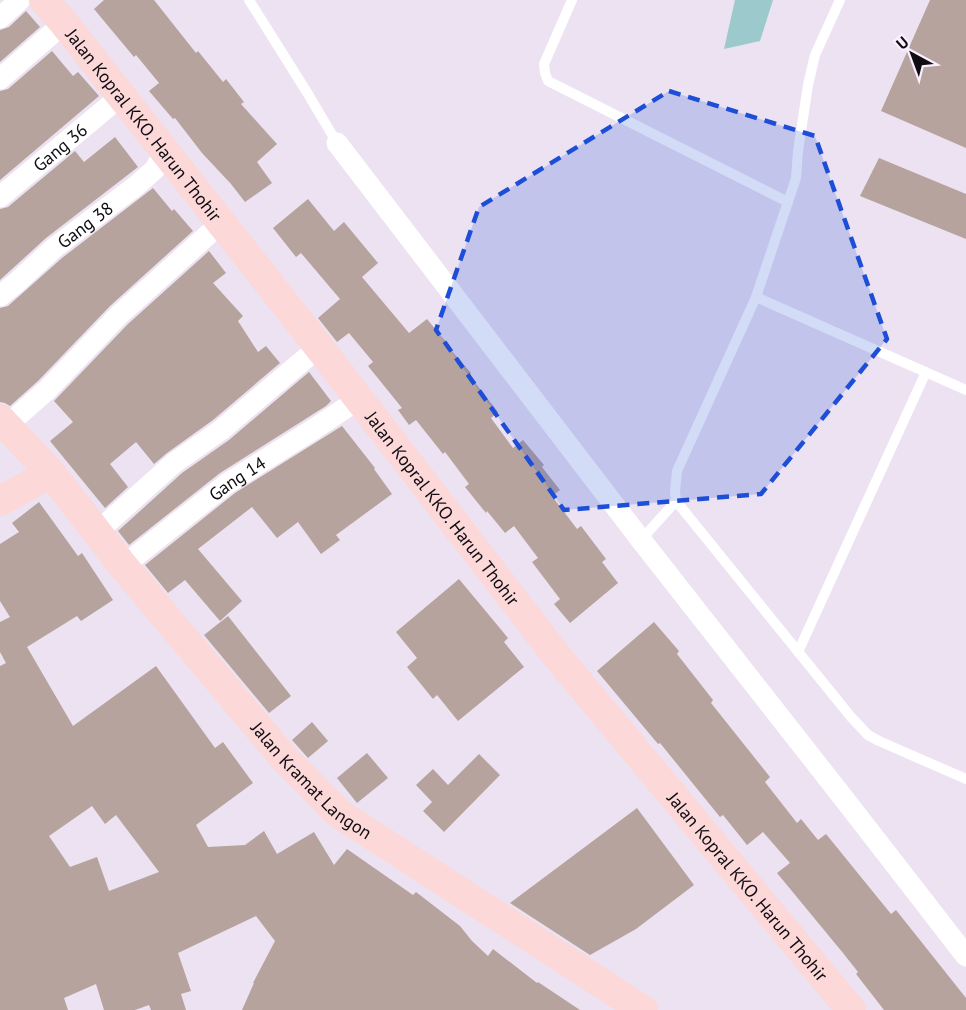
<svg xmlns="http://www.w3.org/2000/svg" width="966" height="1010" viewBox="0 0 966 1010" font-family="'PT Sans',sans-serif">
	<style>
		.water { fill: #9cc9cc }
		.building { fill: #b6a39e; fill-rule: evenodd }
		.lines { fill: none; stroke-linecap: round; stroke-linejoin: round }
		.lane { stroke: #fff; stroke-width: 10 }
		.street { stroke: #fff; stroke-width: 21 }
		.secondary { stroke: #fcd8d9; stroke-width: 30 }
		.marked { fill: #1d4ed8; fill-opacity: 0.2; stroke: #1d4ed8; stroke-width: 4.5; stroke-dasharray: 12 8; stroke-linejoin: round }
		.labels { text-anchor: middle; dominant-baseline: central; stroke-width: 4.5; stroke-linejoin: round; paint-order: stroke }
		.street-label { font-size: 18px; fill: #100d12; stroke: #faeffe }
	</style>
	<rect width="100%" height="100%" fill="#ece2f1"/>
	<polygon class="water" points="735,0 773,0 760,41 724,49"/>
	<g class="building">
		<polygon points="104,0 154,0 196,53 198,51 223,82 226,79 244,102 241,104 277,144 257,162 272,183 245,202 231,184 202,153 175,118 173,119 149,91 159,83 136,55 134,57 94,9"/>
		<polygon points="930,0 966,0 966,148 881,111"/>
		<polygon points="26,11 40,27 0,62 0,30 9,27"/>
		<polygon points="52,51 73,76 78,72 99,96 0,180 0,91 8,89"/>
		<polygon points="115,137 138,167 46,238 0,280 0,209 8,207 75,151 84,162"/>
		<polygon points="879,158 966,194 966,239 860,196"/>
		<polygon points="153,188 172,211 174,209 193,231 110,306 38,381 10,406 5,403 0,402 0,308 8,306 62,258"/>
		<polygon points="308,199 334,231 344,222 378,263 362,277 409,333 427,319 450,347 449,348 471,373 469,375 498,412 491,418 513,448 523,440 544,465 542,467 560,490 552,496 577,529 581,526 606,559 602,562 618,583 570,623 554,604 560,599 532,562 538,558 514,526 505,533 487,511 486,513 465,487 469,484 445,452 443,454 416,420 409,425 398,410 402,408 368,366 373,362 349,333 337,342 318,318 340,299 301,253 296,257 273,228"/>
		<polygon points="209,251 226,273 213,283 243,316 238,321 258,352 266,346 280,363 213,420 167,453 154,464 136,442 110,464 128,487 105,508 50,441 73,422 54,401 128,324"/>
		<polygon points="309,372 331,401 326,406 220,473 129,545 118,531 182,473 229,440"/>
		<polygon points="342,426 375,468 374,469 392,494 336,535 340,540 321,554 298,522 277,538 252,507 198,549 242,601 220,621 185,580 168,593 145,565 235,493"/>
		<path d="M39,502L78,556L82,553L113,600L81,621L77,616L27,647L73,726L156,666L215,748L223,742L253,783L196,825L208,847L245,845L264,831L277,854L314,832L334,865L347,849L413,895L416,892L460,926L472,941L488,956L493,949L537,983L538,982L580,1010H242L254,983H253L275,941L256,916L178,953L191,991L181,994L186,1010H151L149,1005L135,1010H104L96,984L64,998L68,1010H0V666L6,663L0,652V622L10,617L0,601V544L19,532L12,523ZM92,806L105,824L116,815L159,872L109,891L97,857L70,867L49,836Z"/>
		<polygon points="459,579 508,638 504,642 524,667 458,721 437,695 433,699 407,667 417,658 396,632"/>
		<polygon points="228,616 291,696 269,713 204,635"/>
		<polygon points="654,622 679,651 677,654 713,700 711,703 770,777 765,782 797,823 801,819 818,840 826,834 891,914 896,910 966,998 966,1010 884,1010 856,974 858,972 843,953 777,873 790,863 763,832 747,845 723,815 720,817 660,743 658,744 597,671"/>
		<polygon points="312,722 328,741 308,758 292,740"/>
		<polygon points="367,753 388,778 357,803 337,778"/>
		<polygon points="479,754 500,775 444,832 423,811 432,802 416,785 433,769 448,785"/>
		<polygon points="637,808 694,885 636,929 590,955 510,903"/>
	</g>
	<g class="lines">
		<g class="lane">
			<polyline points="249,0 308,94 337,143"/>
			<polyline points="572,0 544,64 545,73 548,81 788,202"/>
			<polyline points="840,0 815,55 808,85 798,151 796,178 756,297 677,471 675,491 676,501 851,717 868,735 879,741 966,779"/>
			<polyline points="756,297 966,390"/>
			<polyline points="641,540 676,501"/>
			<polyline points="798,652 926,372"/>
		</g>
		<g class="street">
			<polyline points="0,18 20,0"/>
			<polyline points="0,79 64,23"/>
			<polyline points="337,143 641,540 845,800 966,956"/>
			<path id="s1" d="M0,197L121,96"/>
			<path id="s2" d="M0,296L16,283L54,248L137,185L155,169L165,151"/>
			<polyline points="6,426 47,390 119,315 221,223"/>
			<polyline points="97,532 174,463 221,430 319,347"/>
			<path id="s3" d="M123,566L172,527L228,483L314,429L359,399"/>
		</g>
		<g class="secondary">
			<path id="s4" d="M44,0L64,23L319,347L556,655L851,1010"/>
			<path id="s5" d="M0,419L51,473L123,566L284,758L338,813L643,1010"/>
			<polyline points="0,501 51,473"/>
		</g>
	</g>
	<path class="marked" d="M669,91L815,136L887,339L761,494L564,510L436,330L479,207Z"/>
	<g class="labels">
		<g class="street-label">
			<text stroke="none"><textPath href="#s4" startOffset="160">Jalan Kopral KKO. Harun Thohir</textPath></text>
			<text stroke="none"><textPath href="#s1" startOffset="78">Gang 36</textPath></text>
			<text stroke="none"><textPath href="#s2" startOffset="111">Gang 38</textPath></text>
			<text stroke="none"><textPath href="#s3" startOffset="144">Gang 14</textPath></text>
			<text stroke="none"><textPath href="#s4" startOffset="646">Jalan Kopral KKO. Harun Thohir</textPath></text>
			<text stroke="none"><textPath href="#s5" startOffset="478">Jalan Kramat Langon</textPath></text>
			<text stroke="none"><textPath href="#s4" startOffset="1132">Jalan Kopral KKO. Harun Thohir</textPath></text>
		</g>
	</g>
	<g transform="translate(912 54) rotate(319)" stroke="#faeffe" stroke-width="4.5" paint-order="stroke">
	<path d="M0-4.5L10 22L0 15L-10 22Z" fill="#100d12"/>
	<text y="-9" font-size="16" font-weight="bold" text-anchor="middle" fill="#100d12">U</text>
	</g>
</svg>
